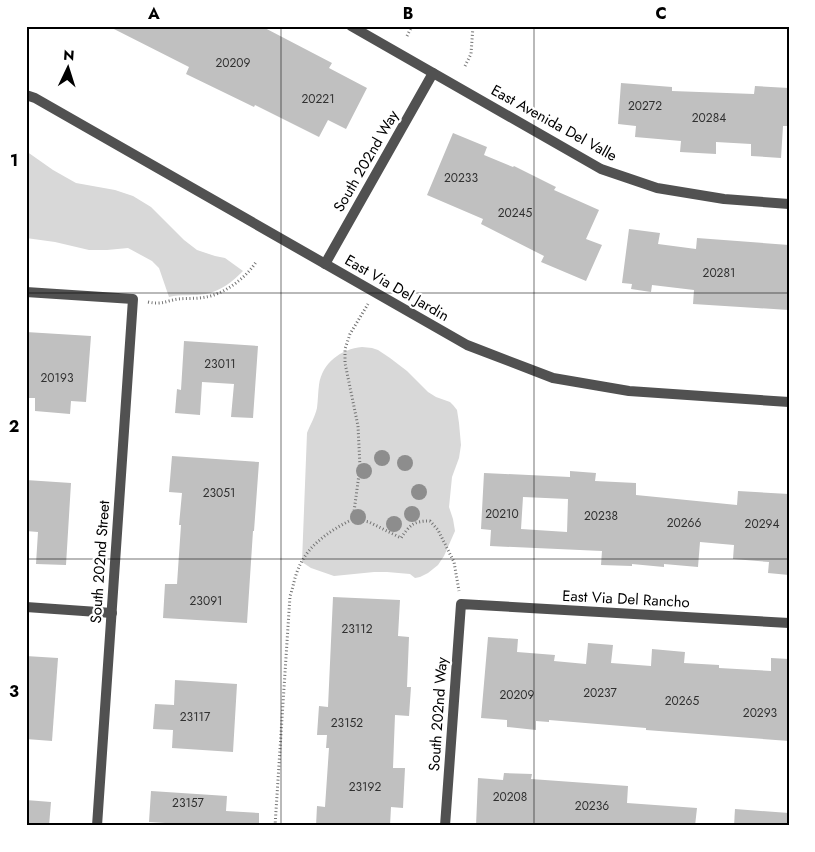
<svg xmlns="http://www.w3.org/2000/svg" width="815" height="852" viewBox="0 0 815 852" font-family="Jost,sans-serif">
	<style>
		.green { fill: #d8d8d8 }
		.building { fill: #c0c0c0; fill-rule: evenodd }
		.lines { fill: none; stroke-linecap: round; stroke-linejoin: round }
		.path { stroke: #737373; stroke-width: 3; stroke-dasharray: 1 2.5; stroke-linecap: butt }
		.minor { stroke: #515151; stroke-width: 10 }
		.tree { fill: #8d8d8d }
		.grid { fill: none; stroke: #000; stroke-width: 1; stroke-opacity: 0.55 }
		.labels { text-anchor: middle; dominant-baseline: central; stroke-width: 4.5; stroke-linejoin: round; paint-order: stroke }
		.number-label { font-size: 12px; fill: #303030 }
		.street-label { font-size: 15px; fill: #000; stroke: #fff }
		.neatline { fill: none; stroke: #000; stroke-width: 2 }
		.grid-label { font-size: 16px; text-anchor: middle; font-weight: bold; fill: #000 }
	</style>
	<rect width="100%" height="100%" fill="#fff"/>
	<g class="green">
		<path d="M26,151L53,170L76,183L115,190L133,196L151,207L184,240L197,250L215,256L225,258L243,271C233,281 221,291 206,294C194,296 181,294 169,297L159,268L152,261L128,248L107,250H89L55,242L26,238Z"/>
		<path d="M362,347L372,348L378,350L390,358L407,371L428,392L436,397L450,402L453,405L457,410L459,423L461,445L459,458L452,477L449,507L453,519L455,531L444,556L438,565L428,573L420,577L415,578L410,574L387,572H374L334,576L311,568L302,562L307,433C310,425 315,417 317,408C318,400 318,392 319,385C322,363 341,349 362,347Z"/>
	</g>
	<g class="building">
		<polygon points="108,26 261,26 332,63 329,68 367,88 346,129 328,120 319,137 255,105 254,107 186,74 189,67"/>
		<polygon points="621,83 672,87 672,91 754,94 755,86 789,88 789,126 783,126 781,158 751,156 751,144 716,142 716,154 680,152 681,141 635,137 636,126 618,124"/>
		<polygon points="453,133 487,147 484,155 513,167 514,166 556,187 554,190 599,210 586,239 602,245 586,281 541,262 544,256 481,224 483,219 427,195"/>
		<polygon points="629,229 660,233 658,244 696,249 697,238 789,245 789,310 693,304 694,290 652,285 651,292 631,289 632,284 622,283"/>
		<polygon points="26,332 91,336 86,402 71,401 70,414 35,411 35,398 26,398"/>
		<polygon points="184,341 258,346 253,418 231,417 234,384 202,382 200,415 175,413 177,389 181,390"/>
		<polygon points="172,456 259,462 254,531 253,531 247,623 163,618 165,584 177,584 181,525 179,525 182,493 169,492"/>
		<path d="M570,471L596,473L595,481L636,483V495L737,505L738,491L789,494V575L768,573L769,562L733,559L734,545L700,542L698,567L664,564V567L632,564V566L601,565L602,551L490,546L491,530L481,529L484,473L570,477ZM523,497L568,499L567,532L521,529Z"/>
		<polygon points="26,480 71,483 66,565 36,564 38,532 26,531"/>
		<polygon points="333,597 400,600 398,636 409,637 407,687 411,687 409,716 395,715 393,768 405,768 403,808 391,807 390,826 316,826 317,806 325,807 329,748 326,748 327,735 317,735 319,706 328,707"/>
		<polygon points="488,637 518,639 517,652 555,655 554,661 586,664 588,643 613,645 611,663 651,666 652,649 685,652 684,663 719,665 719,668 771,671 771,658 789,659 789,741 646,730 646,728 549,720 549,722 536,721 536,730 507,727 507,720 481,718"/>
		<polygon points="26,656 58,658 52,741 26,739"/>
		<polygon points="175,680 237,684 233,752 172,748 173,730 153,729 155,704 174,705"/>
		<polygon points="504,773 532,774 531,779 628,786 627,803 697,808 695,826 476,826 478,778 503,780"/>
		<polygon points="151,791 227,796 226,811 259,813 259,826 175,826 165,824 165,823 149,822"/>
		<polygon points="26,800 51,802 49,826 26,826"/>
		<polygon points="735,809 789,813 789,826 734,826"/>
	</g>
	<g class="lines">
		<g class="path">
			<polyline points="407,36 412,26"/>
			<polyline points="465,66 471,54 473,26"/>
			<path d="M148,302C163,305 165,301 178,299C187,298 197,299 206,297C224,294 246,278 256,262"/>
			<path d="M353,519L369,522L401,538C410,525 413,521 430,521L438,530L454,562L459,591"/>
			<path d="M275,826L290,596C293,588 294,580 297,572C306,546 329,531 353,519L360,467L358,426L345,363V349L350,334L368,304"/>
		</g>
		<g class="minor">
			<polyline points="351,26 601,169 657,188 724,199 789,204"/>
			<polyline points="26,95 35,98 467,345 553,378 629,391 789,402"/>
			<polyline points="325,264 433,73"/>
			<polyline points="26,292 133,299 97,826"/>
			<polyline points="26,607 112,613"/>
			<polyline points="445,826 461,604 789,623"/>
		</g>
	</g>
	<g class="tree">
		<circle cx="382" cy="458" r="8"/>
		<circle cx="405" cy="463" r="8"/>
		<circle cx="364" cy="471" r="8"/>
		<circle cx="419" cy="492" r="8"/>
		<circle cx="412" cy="514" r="8"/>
		<circle cx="358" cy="517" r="8"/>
		<circle cx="394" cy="524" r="8"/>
	</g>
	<path class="grid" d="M281,26V826M534,26V826M26,293H789M26,559H789"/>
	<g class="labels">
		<g class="number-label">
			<text x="233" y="63">20209</text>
			<text x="318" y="99">20221</text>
			<text x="645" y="106">20272</text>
			<text x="709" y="118">20284</text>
			<text x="461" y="178">20233</text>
			<text x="515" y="213">20245</text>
			<text x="719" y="273">20281</text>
			<text x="220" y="364">23011</text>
			<text x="57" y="378">20193</text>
			<text x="219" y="493">23051</text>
			<text x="502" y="514">20210</text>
			<text x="601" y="516">20238</text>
			<text x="684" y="523">20266</text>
			<text x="762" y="524">20294</text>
			<text x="206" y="601">23091</text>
			<text x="357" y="629">23112</text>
			<text x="600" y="693">20237</text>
			<text x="517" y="695">20209</text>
			<text x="682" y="701">20265</text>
			<text x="760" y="713">20293</text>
			<text x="195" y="717">23117</text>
			<text x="347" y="723">23152</text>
			<text x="365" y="787">23192</text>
			<text x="510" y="797">20208</text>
			<text x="188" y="803">23157</text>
			<text x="592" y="806">20236</text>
		</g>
		<g class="street-label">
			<text transform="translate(554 123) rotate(29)">East Avenida Del Valle</text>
			<text transform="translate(366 161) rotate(-60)">South 202nd Way</text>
			<text transform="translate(397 288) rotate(30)">East Via Del Jardin</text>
			<text transform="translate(100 562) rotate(-86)">South 202nd Street</text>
			<text transform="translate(626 599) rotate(3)">East Via Del Rancho</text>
			<text transform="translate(438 714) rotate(-86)">South 202nd Way</text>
		</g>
	</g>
	<rect width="815" height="852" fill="none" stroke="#ffffff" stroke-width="55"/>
	<g transform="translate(68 68) rotate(4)" stroke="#ffffff" stroke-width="4" paint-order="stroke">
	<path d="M0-4L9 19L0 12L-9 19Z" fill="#000000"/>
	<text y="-8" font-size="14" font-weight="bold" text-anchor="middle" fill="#000000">N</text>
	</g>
	<rect x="28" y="28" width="760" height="796" class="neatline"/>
	<g class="grid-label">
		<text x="154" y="19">A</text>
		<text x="408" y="19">B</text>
		<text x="661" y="19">C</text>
		<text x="14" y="166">1</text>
		<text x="14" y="432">2</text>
		<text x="14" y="697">3</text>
	</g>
</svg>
